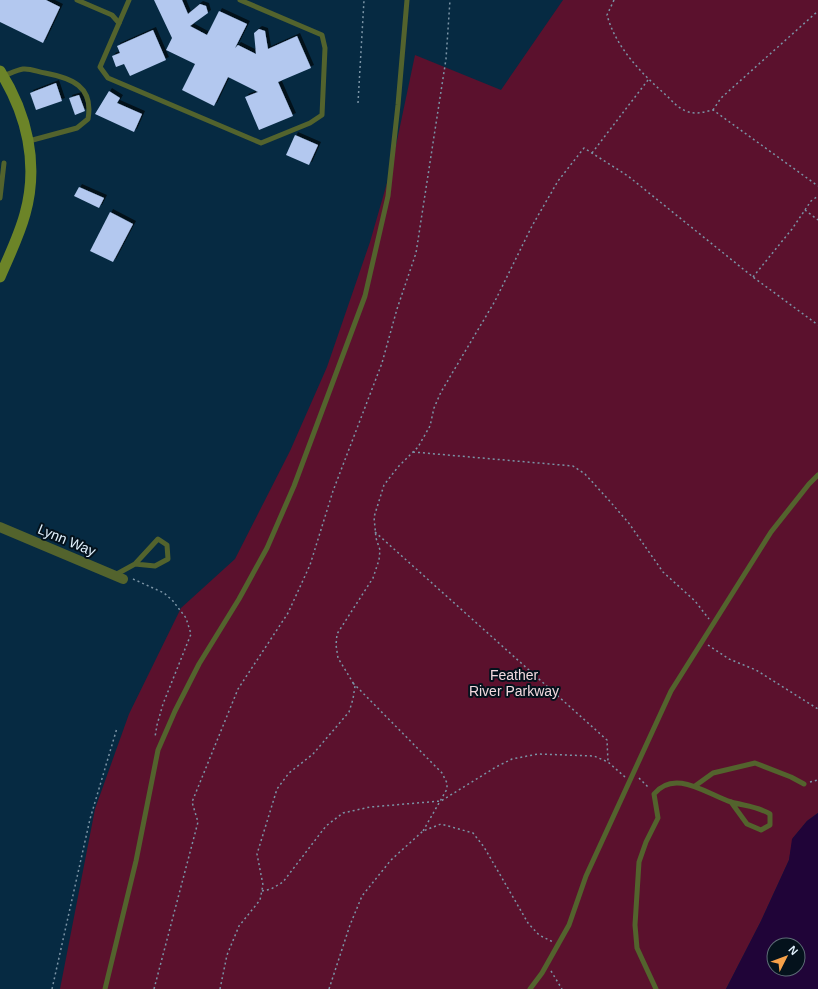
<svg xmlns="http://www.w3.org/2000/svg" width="818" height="989" viewBox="0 0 818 989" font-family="Arial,sans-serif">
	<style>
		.green { fill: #5b112d }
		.water { fill: #200438; fill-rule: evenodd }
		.building { fill: #b3c8ef; filter: url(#shadow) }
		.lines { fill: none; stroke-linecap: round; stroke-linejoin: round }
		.path { stroke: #7b94a6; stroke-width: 1.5; stroke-dasharray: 2 3; stroke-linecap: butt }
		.service { stroke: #53632d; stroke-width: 5 }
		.minor { stroke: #53632d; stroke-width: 10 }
		.secondary { stroke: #6c8428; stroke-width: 11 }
		.labels { text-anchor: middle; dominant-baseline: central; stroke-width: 4; stroke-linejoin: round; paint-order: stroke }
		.street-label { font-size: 14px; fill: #e2f2fe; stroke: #04121c }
		.park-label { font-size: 14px; fill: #f2d9de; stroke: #04121c }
	</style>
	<defs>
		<filter id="shadow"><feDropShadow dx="3" dy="-3" stdDeviation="0" flood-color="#0009"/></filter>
	</defs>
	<rect width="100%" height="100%" fill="#062a42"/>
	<polygon class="green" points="563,0 818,0 818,813 807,821 793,838 789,860 761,921 726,989 60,989 95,809 129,714 181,608 235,559 290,451 327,367 370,242 391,169 415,55 501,90"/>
	<path class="water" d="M818,813V989H726L761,921L789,860L792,839L807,821ZM774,945H798V969H774Z"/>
	<g class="building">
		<polygon points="0,0 46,0 60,7 43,43 0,22"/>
		<polygon points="154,0 182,0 188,14 200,4 206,6 208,13 190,26 207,35 219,11 247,24 235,48 238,45 256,54 254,33 259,29 265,31 268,49 297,36 311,68 278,82 293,116 259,130 245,97 258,92 228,77 214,106 182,90 195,64 166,50 172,38"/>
		<polygon points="153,30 166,60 130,76 124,64 116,67 112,56 120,53 117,46"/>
		<polygon points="56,83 62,101 36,110 30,93"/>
		<polygon points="109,91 120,98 117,103 142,114 134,132 95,114"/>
		<polygon points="79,95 85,111 75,115 69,98"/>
		<polygon points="295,135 318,145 309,165 286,155"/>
		<polygon points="79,187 104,198 99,208 74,196"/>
		<polygon points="110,212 133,224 113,262 90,251"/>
	</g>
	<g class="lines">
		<g class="path">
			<path d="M614,0L607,15C616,48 642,74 667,96C673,102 678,108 686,111C695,115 704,112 713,110L818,186"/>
			<polyline points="358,103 364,0"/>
			<polyline points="713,110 721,98 818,11"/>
			<polyline points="592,153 648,80"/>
			<polyline points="805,210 818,220"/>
			<polyline points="753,277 792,229 811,201 818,196"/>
			<polyline points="413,452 573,466 585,474 606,497 628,522 663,572 695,601 709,619"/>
			<polyline points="375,532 607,740 608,762"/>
			<polyline points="133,579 164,593 173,601 186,618 191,634 163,704 157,725 155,737"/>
			<polyline points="708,645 729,659 756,670 818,709"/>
			<polyline points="353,683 442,773 447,783 447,789 423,831"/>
			<polyline points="639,778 649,788"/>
			<polyline points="810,782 818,780"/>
			<polyline points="262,891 271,889 283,882 326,826 343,813 370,807 441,801 496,767 512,759 538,754 594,756 608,762 625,777"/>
			<polyline points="551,971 562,989"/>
			<polyline points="52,989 90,819 117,728"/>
			<polyline points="154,989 198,822 192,802 238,689 288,613 310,565 333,491 382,363 397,309 416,253 446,59 450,0"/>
			<polyline points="220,989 227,955 239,926 260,900 263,885 257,854 277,789 289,773 313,754 349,712 353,699 355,686 338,658 336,645 337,634 373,578 379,560 380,550 376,538 374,517 384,485 398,467 418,447 430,426 434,408 441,392 495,301 532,226 558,181 584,148 628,176 753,277 818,325"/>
			<polyline points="329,989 350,925 362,896 391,860 423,831 441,824 473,833 484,847 528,923 539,935 553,942"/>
		</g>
		<g class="service">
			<polyline points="77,0 112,15 119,23"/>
			<polyline points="129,0 100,67 108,78 261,143 310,123 322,115 325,48 322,35 240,0"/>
			<path d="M3,76C9,74 17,70 23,69C30,68 38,72 45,73C71,78 94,86 88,119L77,128L29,141"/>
			<polyline points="0,198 4,163"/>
			<polyline points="115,575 135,564 158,539 167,545 168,559 155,566 135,564"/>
			<polyline points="695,786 713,773 755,763 791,777 804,784"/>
			<polyline points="105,989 136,861 158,750 175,711 199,664 239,599 267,548 294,486 365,296 388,196 398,105 407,0"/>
			<polyline points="530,989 542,973 569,925 586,876 671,691 771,532 809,484 818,475"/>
			<path d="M656,989L637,948L635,925L639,862L646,842L658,818L654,794C675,768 708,795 731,802C745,806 757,806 770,814V825L761,830L747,824L731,802"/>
		</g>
		<polyline class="minor" points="0,527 123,579"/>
		<path class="secondary" d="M0,71C27,114 39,164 25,214C19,236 9,256 0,277"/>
	</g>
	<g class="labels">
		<g class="street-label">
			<text transform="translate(67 540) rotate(23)">Lynn Way</text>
		</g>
		<g class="park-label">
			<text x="514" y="675">Feather<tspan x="514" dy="16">River Parkway</tspan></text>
		</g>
	</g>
	<g transform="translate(786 957) rotate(48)"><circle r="19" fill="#04121c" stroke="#5d6c76"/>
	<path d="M0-3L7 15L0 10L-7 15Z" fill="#f7a149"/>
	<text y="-6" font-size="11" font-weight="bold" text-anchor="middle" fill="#e2f2fe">N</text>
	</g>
</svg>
